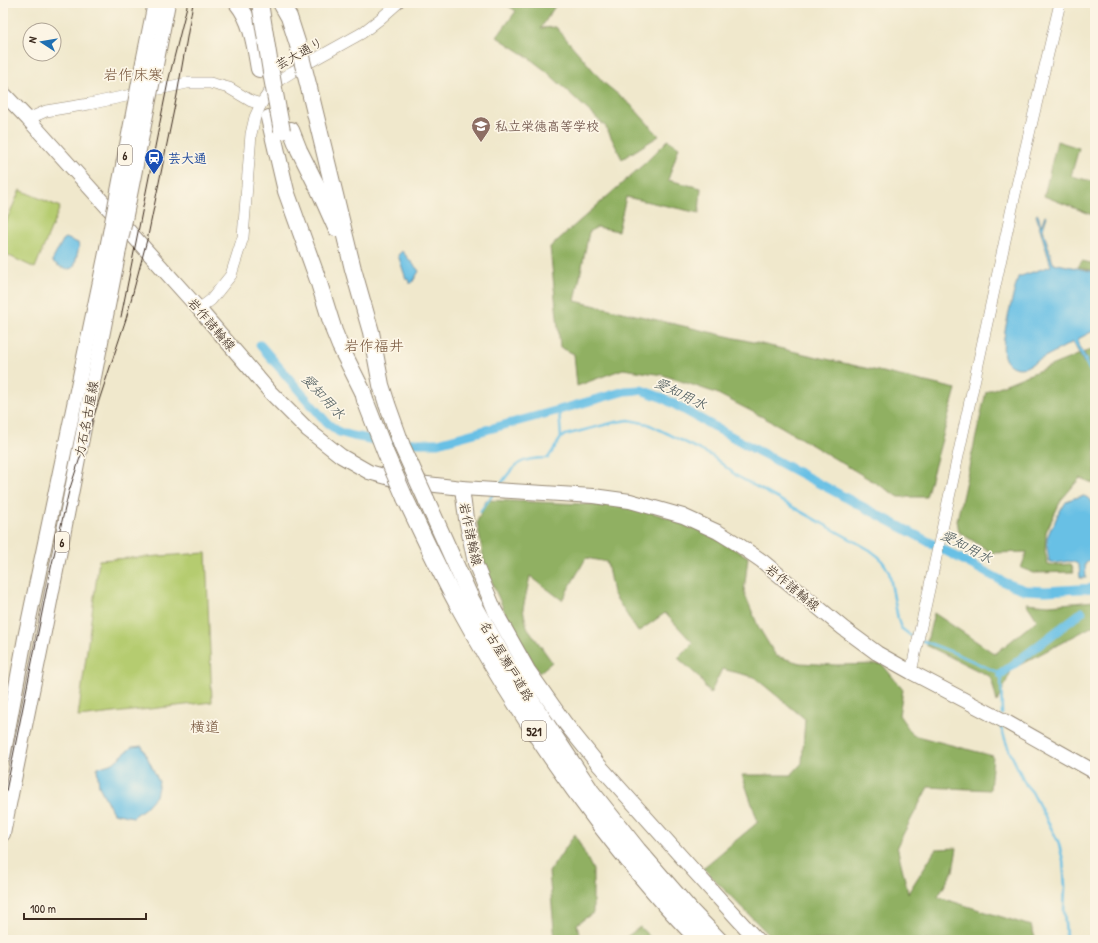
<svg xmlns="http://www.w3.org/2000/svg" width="1098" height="943" viewBox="0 0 1098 943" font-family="'Patrick Hand','Klee One',sans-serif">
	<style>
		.green { fill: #b5cc70; stroke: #787b47 }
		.forest { fill: #90b062; stroke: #666d40 }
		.water { fill: #68c0e5; stroke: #527582 }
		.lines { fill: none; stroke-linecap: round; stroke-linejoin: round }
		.stream { stroke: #68c0e5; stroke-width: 2.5 }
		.canal { stroke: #68c0e5; stroke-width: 9 }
		.minor-casing { stroke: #968975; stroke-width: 12 }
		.major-casing { stroke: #968975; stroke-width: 16 }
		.highway-casing { stroke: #968975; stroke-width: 18 }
		.minor { stroke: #fff; stroke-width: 11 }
		.major { stroke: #fff; stroke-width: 14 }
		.highway { stroke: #fff; stroke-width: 16 }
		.tram { stroke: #3b2a1e; stroke-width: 1 }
		.major-bridge-casing { stroke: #968975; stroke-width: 16; stroke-linecap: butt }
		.highway-bridge-casing { stroke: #968975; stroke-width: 18; stroke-linecap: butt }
		.major-bridge { stroke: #fff; stroke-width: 14 }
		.highway-bridge { stroke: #fff; stroke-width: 16 }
		.labels { text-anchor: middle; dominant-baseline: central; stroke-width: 3.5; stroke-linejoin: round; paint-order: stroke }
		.shield { fill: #fcf5e5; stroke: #75675a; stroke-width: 1 }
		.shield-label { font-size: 12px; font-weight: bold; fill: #3b2a1e }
		.street-label { font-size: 13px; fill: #3b2a1e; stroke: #fcf5e5 }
		.education-label { font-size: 13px; font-weight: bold; fill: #785e54; stroke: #fcf5e5; text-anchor: start }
		.transit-label { font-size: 13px; font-weight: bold; fill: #164399; stroke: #fcf5e5; text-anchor: start }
		.water-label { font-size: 14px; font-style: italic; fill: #48575a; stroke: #fcf5e5 }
		.quarter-label { font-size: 15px; fill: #735239; stroke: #fcf5e5 }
	</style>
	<rect width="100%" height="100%" fill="#fcf5e5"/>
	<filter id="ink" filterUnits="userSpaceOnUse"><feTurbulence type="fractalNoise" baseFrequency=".025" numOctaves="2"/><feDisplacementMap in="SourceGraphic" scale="8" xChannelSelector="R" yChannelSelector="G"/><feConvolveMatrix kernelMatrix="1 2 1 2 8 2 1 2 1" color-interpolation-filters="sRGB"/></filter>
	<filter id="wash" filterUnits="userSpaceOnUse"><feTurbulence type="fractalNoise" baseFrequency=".012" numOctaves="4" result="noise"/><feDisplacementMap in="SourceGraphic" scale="16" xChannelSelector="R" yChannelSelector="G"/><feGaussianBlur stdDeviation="0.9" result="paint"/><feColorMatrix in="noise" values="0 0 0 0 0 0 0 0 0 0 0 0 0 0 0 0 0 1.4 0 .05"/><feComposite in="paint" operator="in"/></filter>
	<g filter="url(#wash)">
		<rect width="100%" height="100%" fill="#f0e8cc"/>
		<g class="green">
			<polygon points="20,190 60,207 35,268 3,253 3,228"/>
			<polygon points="206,553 212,702 78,717 99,560"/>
		</g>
		<g class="forest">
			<polygon points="504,3 557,3 541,28 556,27 604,83 631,105 659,136 622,159 606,127 546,71 525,55 497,37 516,11"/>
			<polygon points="668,140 679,147 668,180 701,188 699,213 626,197 618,231 597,227 589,232 575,301 956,389 926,497 899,497 780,426 716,393 663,375 623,369 577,386 574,354 560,347 550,247 644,164"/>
			<polygon points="1057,141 1079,148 1071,176 1095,182 1095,216 1044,196"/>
			<polygon points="1082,261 1095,264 1095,271 1078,267"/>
			<polygon points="1095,348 1095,484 1080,478 1061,500 1046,532 1045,552 1048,564 1055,565 1071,564 1074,572 1034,573 1021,568 1027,552 992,553 959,532 957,520 986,392"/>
			<polygon points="486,500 630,506 692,525 748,557 744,592 758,626 776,656 800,663 836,665 882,664 903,690 899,715 913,735 993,756 990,790 928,787 897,846 908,893 936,849 957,848 953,871 938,897 1031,926 1036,940 774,940 703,868 758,822 742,775 791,775 802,763 805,719 754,677 722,669 710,694 699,677 678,658 693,643 665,613 638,632 613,593 607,562 586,558 562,600 530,576 523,609 527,627 552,662 539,673 509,622 485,566 477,522"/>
			<polygon points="1095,601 1095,625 1012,669 997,702 991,677 926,645 934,613 995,654 1037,620 1026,603 1049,605"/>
			<polygon points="575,834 593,870 593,913 577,924 580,939 588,940 555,940 549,872"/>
			<polygon points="640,927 653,940 622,940"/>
		</g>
		<g class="water">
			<path d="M1038,214L1041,226L1045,215L1047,216L1043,229L1053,263L1095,272V330L1078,339V343L1088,361L1084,363L1073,342L1026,367C1018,369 1010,368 1005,359C998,345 1014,294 1018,277L1051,266L1036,215Z"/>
			<path d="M66,238L78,243L79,247L74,267C67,272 58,266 52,261L63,240Z"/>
			<polygon points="402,251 419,271 412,283 409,283 408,279 406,279 398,255"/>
			<path d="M1084,496C1086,497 1088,498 1090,499C1098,507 1095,549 1095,561H1089L1085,564L1086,578H1080L1079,565C1068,556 1059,567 1049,561L1047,548V538L1051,528L1054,524L1060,509C1064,507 1064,504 1067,501C1072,498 1079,497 1084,496Z"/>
			<polygon points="142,746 159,782 156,796 145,808 133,817 113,813 99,786 97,768 113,763 132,747"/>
		</g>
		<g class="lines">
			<g class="stream">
				<polyline points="1084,359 1095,381"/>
				<polyline points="559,410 561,438"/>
				<path d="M500,485C516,463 519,458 548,458L561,438L565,435L616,422L629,420L648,424L712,456L737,476L870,550L879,557L885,565L889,572L898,619L901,628L910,635L915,637"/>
				<polyline points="480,512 493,494"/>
				<polyline points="921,640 957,654 1001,674 1002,714"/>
				<polyline points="1001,725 1001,728 1009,750 1026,785 1032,792 1058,841 1063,860 1065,886 1064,911 1066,936 1069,940"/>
			</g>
			<g class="canal">
				<polyline points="260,345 327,423 339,432 353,436 385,442 417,443 438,443 559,410 625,391 641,390 663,398 745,444 1006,583 1025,590 1046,591 1095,588"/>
				<polyline points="1001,674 1082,612"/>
			</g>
		</g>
	</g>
	<g filter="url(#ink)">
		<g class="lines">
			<g class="minor-casing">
				<g id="minor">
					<polyline points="28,119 46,111 89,104 187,83 210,83 229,88 251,101 261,104"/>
					<polyline points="199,309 211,300 231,275 243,237 251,134 255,117 261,104 276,82 292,72 362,33 380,19 398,3"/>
					<polyline points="911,672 1017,185 1060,3"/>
				</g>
			</g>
			<g class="major-casing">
				<g id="major">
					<polyline points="143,62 155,3"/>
					<polyline points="156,65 168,3"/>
					<polyline points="3,93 28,119 199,309 271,393 308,430 341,456 369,472 401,481 462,488 593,496 630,501 683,516 718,532 736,543 762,561 843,628 877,653 911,672 1008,723 1095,772"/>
					<polyline points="462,488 466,519 475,563 495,611 528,670 565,723 598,764 694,871 757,940"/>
					<polyline points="3,757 25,638 107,248"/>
					<polyline points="3,834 43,637 119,250"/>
				</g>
			</g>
			<g class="highway-casing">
				<g id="highway">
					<path d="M237,3C252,21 255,46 259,69"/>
					<polyline points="281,3 289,17 298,45"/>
					<polyline points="309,88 353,269 371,332 381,385 387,404"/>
					<polyline points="269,118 286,191 318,280 334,331 340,346 363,392 365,400"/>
					<polyline points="291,130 299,150 319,190 336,228"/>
					<path d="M405,498C423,535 440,573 460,609C501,684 549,758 600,825C631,865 663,905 699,940"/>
					<polyline points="426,499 472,601 505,660 551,731 591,791 638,850 691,911 719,940"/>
				</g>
			</g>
			<use href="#minor" class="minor"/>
			<use href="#major" class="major"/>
			<use href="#highway" class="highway"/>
			<g class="tram">
				<polyline points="121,317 168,82 187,6"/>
				<polyline points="3,806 51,568 69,491 126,319 148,236 177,95 193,3"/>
			</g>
			<g class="major-bridge-casing">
				<g id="major-bridge">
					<polyline points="107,248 143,62"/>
					<polyline points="119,250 156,65"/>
				</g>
			</g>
			<g class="highway-bridge-casing">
				<g id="highway-bridge">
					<polyline points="260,3 272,78 282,131"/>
					<polyline points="298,45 309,88"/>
					<polyline points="365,400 386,454 405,498"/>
					<polyline points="387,404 402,446 426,499"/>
				</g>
			</g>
			<use href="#major-bridge" class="major-bridge"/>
			<use href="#highway-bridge" class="highway-bridge"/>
		</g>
	</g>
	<defs>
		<g id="school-pin" transform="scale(1)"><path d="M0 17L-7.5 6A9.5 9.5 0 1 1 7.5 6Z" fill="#8d6e63" stroke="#fcf5e5"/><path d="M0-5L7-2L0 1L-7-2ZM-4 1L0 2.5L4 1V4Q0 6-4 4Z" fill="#fff"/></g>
		<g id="station-pin" transform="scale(1)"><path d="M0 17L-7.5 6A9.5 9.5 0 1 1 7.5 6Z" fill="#1a4fb4" stroke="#fcf5e5"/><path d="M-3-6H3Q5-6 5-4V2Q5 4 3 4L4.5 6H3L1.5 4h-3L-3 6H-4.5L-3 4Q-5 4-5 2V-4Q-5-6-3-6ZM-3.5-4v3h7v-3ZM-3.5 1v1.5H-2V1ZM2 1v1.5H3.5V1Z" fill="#fff"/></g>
	</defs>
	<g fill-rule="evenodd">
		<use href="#school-pin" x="481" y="126"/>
		<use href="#station-pin" x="154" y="158"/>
	</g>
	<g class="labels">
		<g class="shield">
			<rect x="118" y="145" width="14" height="20" rx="3"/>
			<rect x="55" y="532" width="14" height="20" rx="3"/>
			<rect x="522" y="721" width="24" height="20" rx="3"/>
		</g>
		<g class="shield-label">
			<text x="125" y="155">6</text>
			<text x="62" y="542">6</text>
			<text x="534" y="731">521</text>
		</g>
		<g class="street-label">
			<text transform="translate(299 53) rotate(-29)">芸大通り</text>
			<text transform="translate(212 324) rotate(49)">岩作諸輪線</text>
			<text transform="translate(86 419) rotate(-79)">力石名古屋線</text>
			<text transform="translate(471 534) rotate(78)">岩作諸輪線</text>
			<text transform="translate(793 587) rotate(39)">岩作諸輪線</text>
			<text transform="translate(507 661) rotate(59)">名古屋瀬戸道路</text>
		</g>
		<g class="education-label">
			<text x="495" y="126">私立栄徳高等学校</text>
		</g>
		<g class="transit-label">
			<text x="168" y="158">芸大通</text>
		</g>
		<g class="water-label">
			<text transform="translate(681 393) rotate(26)">愛知用水</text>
			<text transform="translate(324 396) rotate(47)">愛知用水</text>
			<text transform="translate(967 546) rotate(28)">愛知用水</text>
		</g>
		<g class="quarter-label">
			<text x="133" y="74">岩作床寒</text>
			<text x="374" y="345">岩作福井</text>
			<text x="205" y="726">横道</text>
		</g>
	</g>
	<rect width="1098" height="943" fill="none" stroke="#fcf5e5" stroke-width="16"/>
	<g transform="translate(42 42) rotate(282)"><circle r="19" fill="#fcf5e5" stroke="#afa495"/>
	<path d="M0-3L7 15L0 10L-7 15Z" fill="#1f6fb2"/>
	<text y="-6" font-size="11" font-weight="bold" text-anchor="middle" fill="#3b2a1e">N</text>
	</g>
	<path d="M24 913v6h122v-6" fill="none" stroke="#3b2a1e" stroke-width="2"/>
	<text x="30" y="913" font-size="12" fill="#3b2a1e" stroke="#fcf5e5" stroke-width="3" paint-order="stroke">100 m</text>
</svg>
